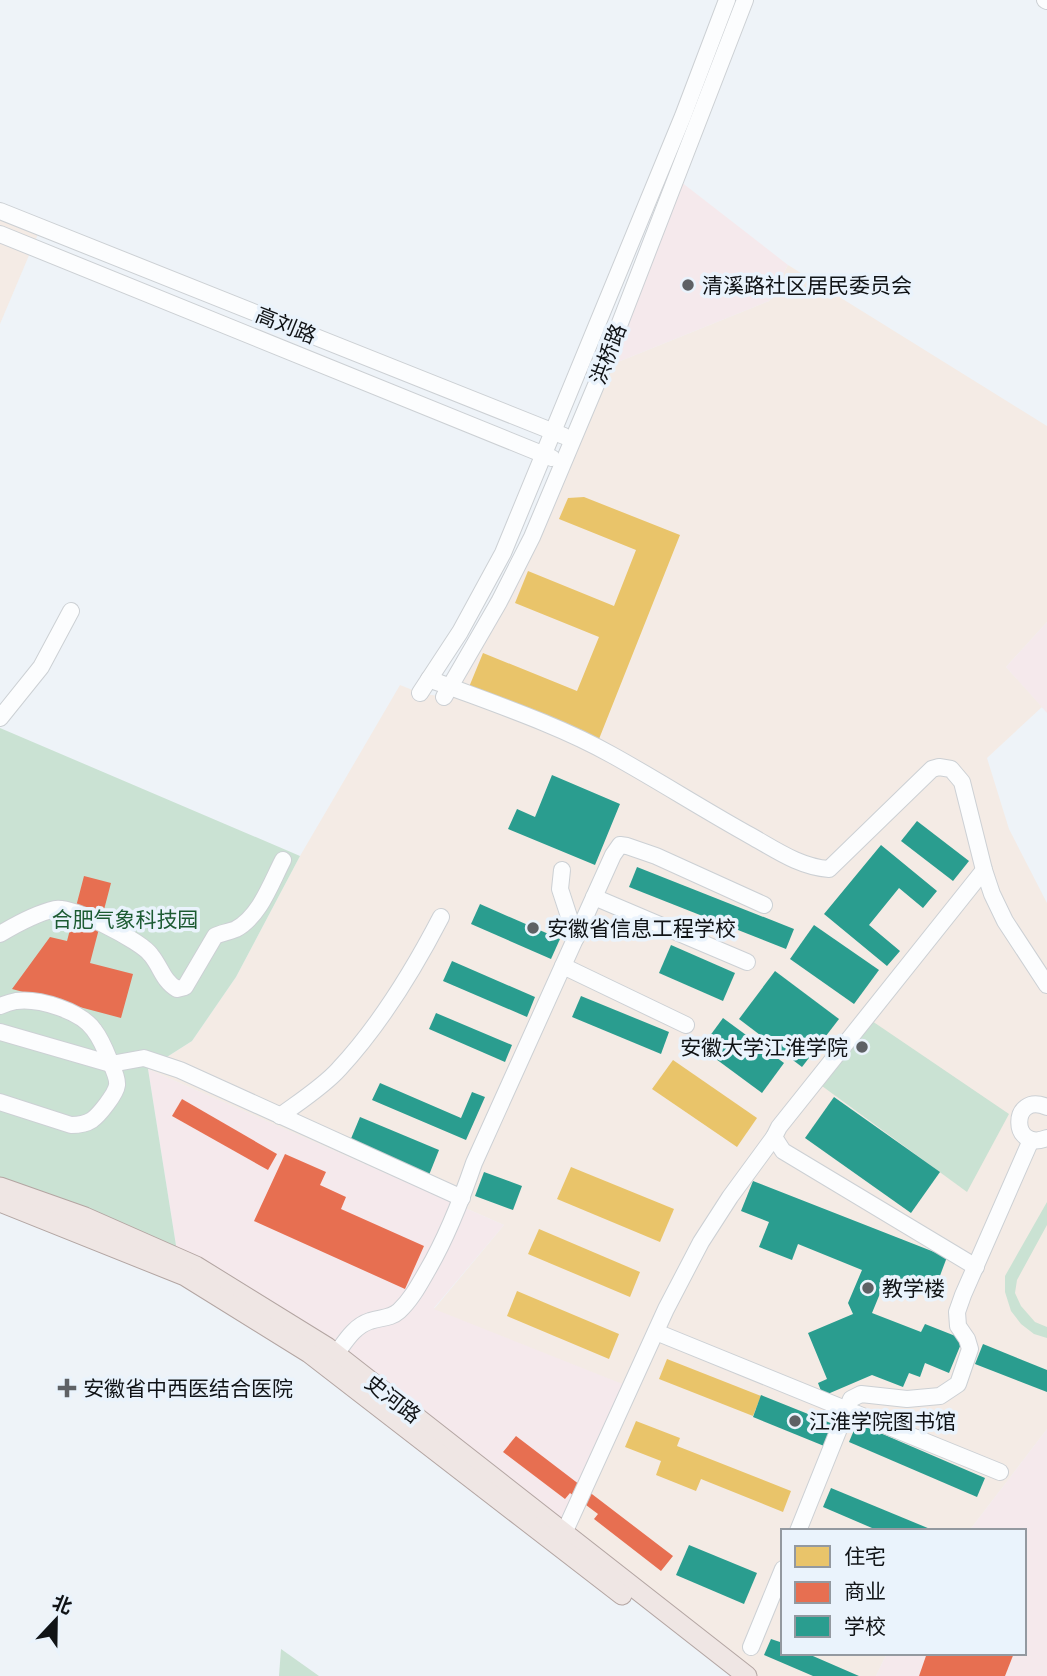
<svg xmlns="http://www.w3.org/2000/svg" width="1047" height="1676" viewBox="0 0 1047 1676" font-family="'Work Sans','Noto Sans SC',sans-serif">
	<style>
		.commercial { fill: #f5e9ec }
		.education { fill: #f4ebe5 }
		.green { fill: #cae2d3 }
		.homes { fill: #e9c46a }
		.shops { fill: #e76f51 }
		.schools { fill: #2a9d8f }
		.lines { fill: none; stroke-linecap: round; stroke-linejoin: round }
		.minor-casing { stroke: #ccd0d4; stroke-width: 18 }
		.major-casing { stroke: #b3a5a2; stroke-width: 21 }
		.minor { stroke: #fcfdfe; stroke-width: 16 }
		.major { stroke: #efe6e4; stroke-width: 19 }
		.poi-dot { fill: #5e6165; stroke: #eaf3fc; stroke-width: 2.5 }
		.labels { text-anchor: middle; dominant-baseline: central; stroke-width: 7; stroke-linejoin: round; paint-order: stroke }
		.poi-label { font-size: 21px; fill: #101316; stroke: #eaf3fc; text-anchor: start }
		.street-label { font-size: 21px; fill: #101316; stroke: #eaf3fc }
		.park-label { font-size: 21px; fill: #1c5b32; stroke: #eaf3fc }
	</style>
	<rect width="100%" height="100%" fill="#eef3f8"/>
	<g class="commercial">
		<polygon points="676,178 788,265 769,301 603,368"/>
		<polygon points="1047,622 1047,713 1006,667"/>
		<polygon points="148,1069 504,1225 434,1308 631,1387 564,1533 178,1258"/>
		<polygon points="1047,1429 1047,1676 876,1676 887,1653 1024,1653 1024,1531 969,1531"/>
	</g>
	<g class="education">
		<polygon points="0,219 38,234 0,324"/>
		<polygon points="788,265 1047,426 1047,622 1006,667 1042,707 987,758 1009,829 1047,903 1047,1429 969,1531 783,1531 783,1653 887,1653 876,1676 747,1676 564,1533 630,1387 434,1309 504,1225 148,1069 192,1041 236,977 300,856 400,685 420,693 444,697 499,602 603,368 769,301"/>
	</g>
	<g class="green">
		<polygon points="0,728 300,856 236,977 192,1041 148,1069 178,1258 0,1187"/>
		<polygon points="872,1021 1009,1114 967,1192 822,1086"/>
		<polygon points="1047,1202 1047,1225 1017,1280 1015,1293 1021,1306 1035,1322 1047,1327 1047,1338 1034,1334 1021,1324 1011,1311 1005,1292 1005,1276"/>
		<polygon points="281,1649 319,1676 279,1676"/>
	</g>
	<g class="homes">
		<polygon points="584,497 680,535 599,739 469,687 483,653 577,691 599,637 515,603 528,571 614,606 636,550 559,519 568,498"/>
		<polygon points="673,1060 757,1118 737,1147 652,1089"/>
		<polygon points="571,1167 674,1209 660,1242 557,1199"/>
		<polygon points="539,1229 640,1272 630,1297 528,1254"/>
		<polygon points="517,1291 619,1334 609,1359 507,1316"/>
		<polygon points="667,1359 761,1396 753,1416 659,1379"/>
		<polygon points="636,1421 680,1438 677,1446 791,1491 783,1512 701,1479 696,1491 656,1475 661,1461 625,1447"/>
	</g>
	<g class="shops">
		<polygon points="84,876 111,883 90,963 133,974 121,1018 12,989 50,937 67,941"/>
		<polygon points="182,1099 277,1154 268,1170 172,1116"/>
		<polygon points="285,1154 326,1172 320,1185 346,1197 341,1209 424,1246 405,1289 254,1221"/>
		<polygon points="516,1436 673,1556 661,1571 594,1519 598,1514 570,1493 565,1499 503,1452"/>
		<polygon points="927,1653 1014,1653 1005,1676 919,1676"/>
	</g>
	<g class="schools">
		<polygon points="552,775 620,804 595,865 508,829 517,809 535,817"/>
		<polygon points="917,821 969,861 953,881 901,841"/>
		<polygon points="881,845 937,891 923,908 899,888 869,925 900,951 887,966 824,914"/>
		<polygon points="637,867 794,929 786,949 629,887"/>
		<polygon points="480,904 560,939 551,959 471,924"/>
		<polygon points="814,925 879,970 854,1004 790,959"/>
		<polygon points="671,945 735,973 723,1001 659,973"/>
		<polygon points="452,961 535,997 527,1017 443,981"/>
		<polygon points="775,971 839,1019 802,1067 739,1019"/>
		<polygon points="581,996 669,1032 661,1054 572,1017"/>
		<polygon points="436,1013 512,1045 505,1062 429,1029"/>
		<polygon points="723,1018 784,1063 762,1093 701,1048"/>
		<polygon points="380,1083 461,1118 472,1092 485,1097 466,1140 372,1100"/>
		<polygon points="834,1097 940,1172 911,1213 805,1138"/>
		<polygon points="360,1117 439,1150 429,1175 350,1141"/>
		<polygon points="484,1172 522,1186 513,1210 475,1196"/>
		<polygon points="753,1181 947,1257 932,1297 886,1279 872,1313 921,1332 925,1324 963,1339 949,1373 925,1363 920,1377 909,1373 903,1387 872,1375 823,1396 818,1383 827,1379 808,1333 853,1314 848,1303 862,1270 798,1244 792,1260 759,1247 769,1222 741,1211"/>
		<polygon points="983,1344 1047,1370 1047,1392 975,1364"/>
		<polygon points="761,1395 838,1426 829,1448 753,1417"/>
		<polygon points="857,1423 985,1478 977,1497 849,1442"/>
		<polygon points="831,1488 935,1531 879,1531 823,1507"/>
		<polygon points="689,1545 757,1573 744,1604 676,1575"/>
		<polygon points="771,1639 783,1643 783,1653 806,1653 859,1676 813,1676 764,1655"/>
	</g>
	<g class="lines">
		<g class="minor-casing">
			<g id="minor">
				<polyline points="1045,0 1047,1"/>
				<polyline points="0,211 564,436"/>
				<polyline points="0,234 552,458"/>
				<path d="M429,679C489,702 557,724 612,755C659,781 704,810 751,836C776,850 800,867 829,869L932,769L939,767L951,769L962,782L984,870L992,894L1005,921L1047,985"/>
				<polyline points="420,693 460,632 503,553 683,116 727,0"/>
				<polyline points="444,697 499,602 532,537 596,385 745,0"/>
				<polyline points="0,718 41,667 71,611"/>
				<polyline points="562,870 560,889 576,938"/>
				<polyline points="594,897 747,962"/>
				<path d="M0,934C15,925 38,913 55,909C71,905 141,941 151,955C161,967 163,981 177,989L185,987L215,936C221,933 229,932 236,929C260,916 271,883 283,860"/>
				<polyline points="563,966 686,1025"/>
				<path d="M0,1006C5,1004 11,1002 16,1001C39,998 81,1011 94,1030C101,1039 105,1049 109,1059C112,1066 118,1078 117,1085C116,1094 99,1115 92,1120C86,1124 78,1125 71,1125L0,1102"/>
				<polyline points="0,1032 111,1064 144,1058 180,1070 462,1198"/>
				<path d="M1047,1107C1010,1091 1010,1153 1047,1138"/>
				<path d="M280,1116C299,1102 324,1086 339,1069C379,1026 414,969 441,917"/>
				<polyline points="976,1267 783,1151 774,1137 779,1127 984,870"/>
				<polyline points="656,1332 1000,1472"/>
				<path d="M336,1354C345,1342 354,1326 370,1321C381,1317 390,1319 399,1311C411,1300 419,1285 427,1271C447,1237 461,1201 474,1163L613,855L620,845L627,846L656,856L764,905"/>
				<polyline points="798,1531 851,1399 861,1394 907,1399 940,1396 958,1384 970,1349 967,1339 958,1326 957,1312 963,1295 1031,1140"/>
				<polyline points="564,1533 666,1309 701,1242 730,1197 774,1137"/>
				<polyline points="751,1647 783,1569"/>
			</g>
		</g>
		<g class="major-casing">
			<g id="major">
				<polyline points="0,1187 85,1217 196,1266 327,1347 747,1676"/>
				<polyline points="0,1202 185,1276 309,1353 622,1595"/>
			</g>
		</g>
		<use href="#minor" class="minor"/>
		<use href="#major" class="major"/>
	</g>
	<g class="poi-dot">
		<circle cx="688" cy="285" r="7"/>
		<circle cx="533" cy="928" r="7"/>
		<circle cx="862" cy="1047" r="7"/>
		<circle cx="868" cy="1288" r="7"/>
		<path d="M63.5 1377.5h7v7h7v7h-7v7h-7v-7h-7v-7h7z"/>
		<circle cx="795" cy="1421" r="7"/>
	</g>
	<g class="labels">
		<g class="poi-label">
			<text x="702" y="285">清溪路社区居民委员会</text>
			<text x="547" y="928">安徽省信息工程学校</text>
			<text x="848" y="1047" text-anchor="end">安徽大学江淮学院</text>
			<text x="882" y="1288">教学楼</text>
			<text x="83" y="1388">安徽省中西医结合医院</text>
			<text x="809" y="1421">江淮学院图书馆</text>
		</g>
		<g class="street-label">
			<text transform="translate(286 325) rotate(22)">高刘路</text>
			<text transform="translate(608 354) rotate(-69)">洪桥路</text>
			<text transform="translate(393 1399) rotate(38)">史河路</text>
		</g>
		<g class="park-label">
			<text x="125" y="919">合肥气象科技园</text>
		</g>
	</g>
	<rect x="781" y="1529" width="245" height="126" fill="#eaf3fc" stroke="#9399a0" stroke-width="2"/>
	<rect x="795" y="1546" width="35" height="21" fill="#e9c46a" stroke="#9399a0" stroke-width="2"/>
	<text x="844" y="1564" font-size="21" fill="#101316">住宅</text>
	<rect x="795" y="1582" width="35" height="21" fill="#e76f51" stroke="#9399a0" stroke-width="2"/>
	<text x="844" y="1599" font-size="21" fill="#101316">商业</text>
	<rect x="795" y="1616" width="35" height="21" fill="#2a9d8f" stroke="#9399a0" stroke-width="2"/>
	<text x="844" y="1634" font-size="21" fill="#101316">学校</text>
	<g transform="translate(56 1620) rotate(22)" stroke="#eaf3fc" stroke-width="5" paint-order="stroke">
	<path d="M0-5L12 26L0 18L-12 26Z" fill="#101316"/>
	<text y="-10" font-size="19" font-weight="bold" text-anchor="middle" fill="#101316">北</text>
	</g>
</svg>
